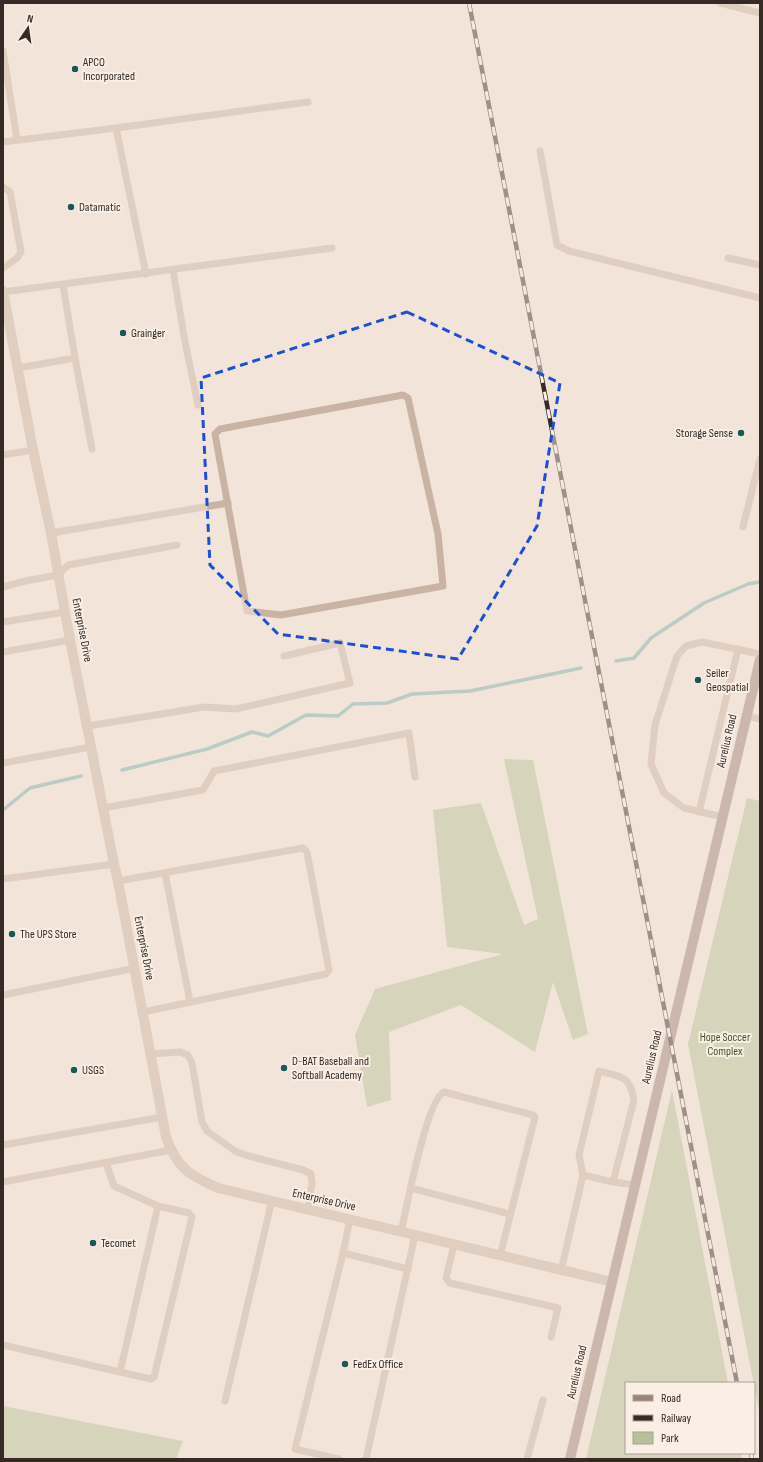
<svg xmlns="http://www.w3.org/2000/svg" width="763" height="1462" viewBox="0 0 763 1462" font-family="'Sofia Sans Condensed',sans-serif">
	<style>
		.green { fill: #b6c199 }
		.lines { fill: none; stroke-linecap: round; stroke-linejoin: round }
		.stream { stroke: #77afae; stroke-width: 3.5 }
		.lane { stroke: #cab3a5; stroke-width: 7 }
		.street { stroke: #cab3a5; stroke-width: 10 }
		.secondary { stroke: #9d8276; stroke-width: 10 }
		.rail-casing { stroke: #352a26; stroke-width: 4.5 }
		.rail { stroke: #f9efe5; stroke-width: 3; stroke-dasharray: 9; stroke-linecap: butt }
		.marked { fill: none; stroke: #1d4ed8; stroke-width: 3; stroke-dasharray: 8 5; stroke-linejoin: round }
		.poi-dot { fill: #1b5757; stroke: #f9efe5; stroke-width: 1.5 }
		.labels { text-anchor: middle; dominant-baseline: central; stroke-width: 4; stroke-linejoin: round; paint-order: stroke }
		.poi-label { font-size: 12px; fill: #352a26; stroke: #f9efe5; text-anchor: start }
		.street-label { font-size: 12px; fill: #352a26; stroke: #f9efe5 }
		.park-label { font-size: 12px; fill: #47542a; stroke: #f9efe5 }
	</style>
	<rect width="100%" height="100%" fill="#f2e4d9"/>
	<g class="green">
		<polygon points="504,759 533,760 588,1034 573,1040 553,982 535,1052 461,1005 389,1032 391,1100 367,1107 355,1035 375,989 503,954 447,947 433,810 481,803 524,925 538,919"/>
		<polygon points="747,798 760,801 760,1416 688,1044"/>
		<polygon points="672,1090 728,1383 626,1383 626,1453 741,1453 742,1459 586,1459"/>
		<polygon points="3,1406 183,1441 176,1459 3,1459"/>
	</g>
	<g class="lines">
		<g class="stream">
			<polyline points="616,661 634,658 651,638 704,603 748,584 759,582"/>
			<polyline points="122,770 207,749 252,732 268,736 306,715 338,716 353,704 387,703 412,694 470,691 581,668"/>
			<polyline points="3,810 30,788 81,776"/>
		</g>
		<g class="lane">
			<polyline points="720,3 760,13"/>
			<polyline points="3,51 17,139"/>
			<polyline points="116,128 146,274"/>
			<polyline points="3,142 116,128 308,102"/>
			<polyline points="540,151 557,245 569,251 760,298"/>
			<polyline points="3,187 10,192 21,252 17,258 3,268"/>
			<polyline points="728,258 760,265"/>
			<polyline points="173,270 185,342 198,405"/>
			<polyline points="3,292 332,248"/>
			<polyline points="75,358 92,449"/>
			<polyline points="18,368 75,358 63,285"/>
			<polygon points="403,395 408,398 438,534 443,586 281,615 247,611 215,434 220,429"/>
			<polyline points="3,455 33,450"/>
			<polyline points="743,527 760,459"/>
			<polyline points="51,533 228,503"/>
			<polyline points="3,587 25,581 58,575 68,565 177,545"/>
			<polyline points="3,622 65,612"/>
			<polyline points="3,652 70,640"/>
			<polyline points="747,716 760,719"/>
			<polyline points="88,726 204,707 236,709 350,683 340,643 284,656"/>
			<polyline points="3,763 91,747"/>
			<polyline points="103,808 203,790 214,771 409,733 415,777"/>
			<polyline points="699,812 738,649"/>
			<polyline points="723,817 684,808 664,793 651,764 655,725 677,656 686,646 702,642 760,654"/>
			<polyline points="165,873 190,1002"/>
			<polyline points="3,879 114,864"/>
			<polyline points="118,881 303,848 307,852 329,970 326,974 143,1012"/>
			<polyline points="3,995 135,968"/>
			<polyline points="151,1054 180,1052 188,1055 192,1063 202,1122 207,1131 235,1151 245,1155 303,1170 311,1174 312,1184 308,1209"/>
			<polyline points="3,1145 162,1117"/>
			<polyline points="106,1163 114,1186 158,1206 189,1213 192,1217 154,1377 151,1379 120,1372"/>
			<path d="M583,1175L579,1155L599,1071C621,1077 630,1075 634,1100L613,1182"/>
			<polyline points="3,1182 171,1150"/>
			<polyline points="411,1188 510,1214"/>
			<path d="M401,1232C406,1210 427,1098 444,1092L533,1115L535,1117L500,1256"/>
			<polyline points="454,1245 446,1278 450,1283 558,1308 551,1337"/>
			<polyline points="343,1253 408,1269"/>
			<polyline points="561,1271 583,1175 613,1182 635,1185"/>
			<polyline points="3,1345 120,1372 158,1206"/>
			<polyline points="225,1401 272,1200"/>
			<polyline points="339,1459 295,1449 343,1253 350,1219"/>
			<polyline points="366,1459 415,1235"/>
			<polyline points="527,1459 543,1400"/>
		</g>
		<path class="street" d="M3,291L33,450L51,533L70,640L114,864L118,881L166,1137C177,1168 189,1175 218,1188L612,1282"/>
		<polyline class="secondary" points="570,1459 760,660"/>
		<g class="rail-casing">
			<g id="rail">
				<polyline points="469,3 737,1383"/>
				<polyline points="751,1453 752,1459"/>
			</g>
		</g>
		<use href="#rail" class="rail"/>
	</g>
	<path d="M0 0H763V1462H0ZM407,312L560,383L537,526L458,659L278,634L210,565L201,378Z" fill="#f2e4d9" fill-opacity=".55" fill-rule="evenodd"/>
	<path class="marked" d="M407,312L560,383L537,526L458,659L278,634L210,565L201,378Z"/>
	<g class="poi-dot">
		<circle cx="75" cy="69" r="4"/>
		<circle cx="71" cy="207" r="4"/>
		<circle cx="123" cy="333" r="4"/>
		<circle cx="741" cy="433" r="4"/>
		<circle cx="698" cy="680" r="4"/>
		<circle cx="12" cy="934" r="4"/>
		<circle cx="284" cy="1068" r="4"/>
		<circle cx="74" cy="1070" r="4"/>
		<circle cx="93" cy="1243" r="4"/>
		<circle cx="345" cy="1364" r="4"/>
	</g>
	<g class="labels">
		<g class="poi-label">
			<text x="83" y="62">APCO<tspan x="83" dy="14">Incorporated</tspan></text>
			<text x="79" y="207">Datamatic</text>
			<text x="131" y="333">Grainger</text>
			<text x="733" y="433" text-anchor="end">Storage Sense</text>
			<text x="706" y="673">Seiler<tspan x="706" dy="14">Geospatial</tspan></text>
			<text x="20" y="934">The UPS Store</text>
			<text x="292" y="1061">D-BAT Baseball and<tspan x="292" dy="14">Softball Academy</tspan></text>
			<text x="82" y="1070">USGS</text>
			<text x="101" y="1243">Tecomet</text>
			<text x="353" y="1364">FedEx Office</text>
		</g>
		<g class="street-label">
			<text transform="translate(82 630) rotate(79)">Enterprise Drive</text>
			<text transform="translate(727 741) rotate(-77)">Aurelius Road</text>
			<text transform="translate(144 948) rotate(79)">Enterprise Drive</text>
			<text transform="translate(652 1057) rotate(-77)">Aurelius Road</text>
			<text transform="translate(324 1200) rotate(13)">Enterprise Drive</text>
			<text transform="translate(577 1372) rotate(-77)">Aurelius Road</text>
		</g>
		<g class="park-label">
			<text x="725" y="1037">Hope Soccer<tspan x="725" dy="14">Complex</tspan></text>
		</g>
	</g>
	<rect width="763" height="1462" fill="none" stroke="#352a26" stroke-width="8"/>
	<rect x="625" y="1382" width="130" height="72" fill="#f9efe5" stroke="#aba099"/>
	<rect x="633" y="1395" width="20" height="6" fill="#9d8276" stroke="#aba099"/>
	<text x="661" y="1402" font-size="12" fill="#352a26">Road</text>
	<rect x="633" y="1415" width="20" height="6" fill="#352a26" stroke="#aba099"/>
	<text x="661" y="1422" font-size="12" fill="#352a26">Railway</text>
	<rect x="633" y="1432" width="20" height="12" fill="#b6c199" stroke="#aba099"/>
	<text x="661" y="1442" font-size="12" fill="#352a26">Park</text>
	<g transform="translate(28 28) rotate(13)" stroke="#f9efe5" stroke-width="3" paint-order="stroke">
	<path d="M0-3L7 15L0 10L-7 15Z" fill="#352a26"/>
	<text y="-6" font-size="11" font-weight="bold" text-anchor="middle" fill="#352a26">N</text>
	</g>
</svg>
